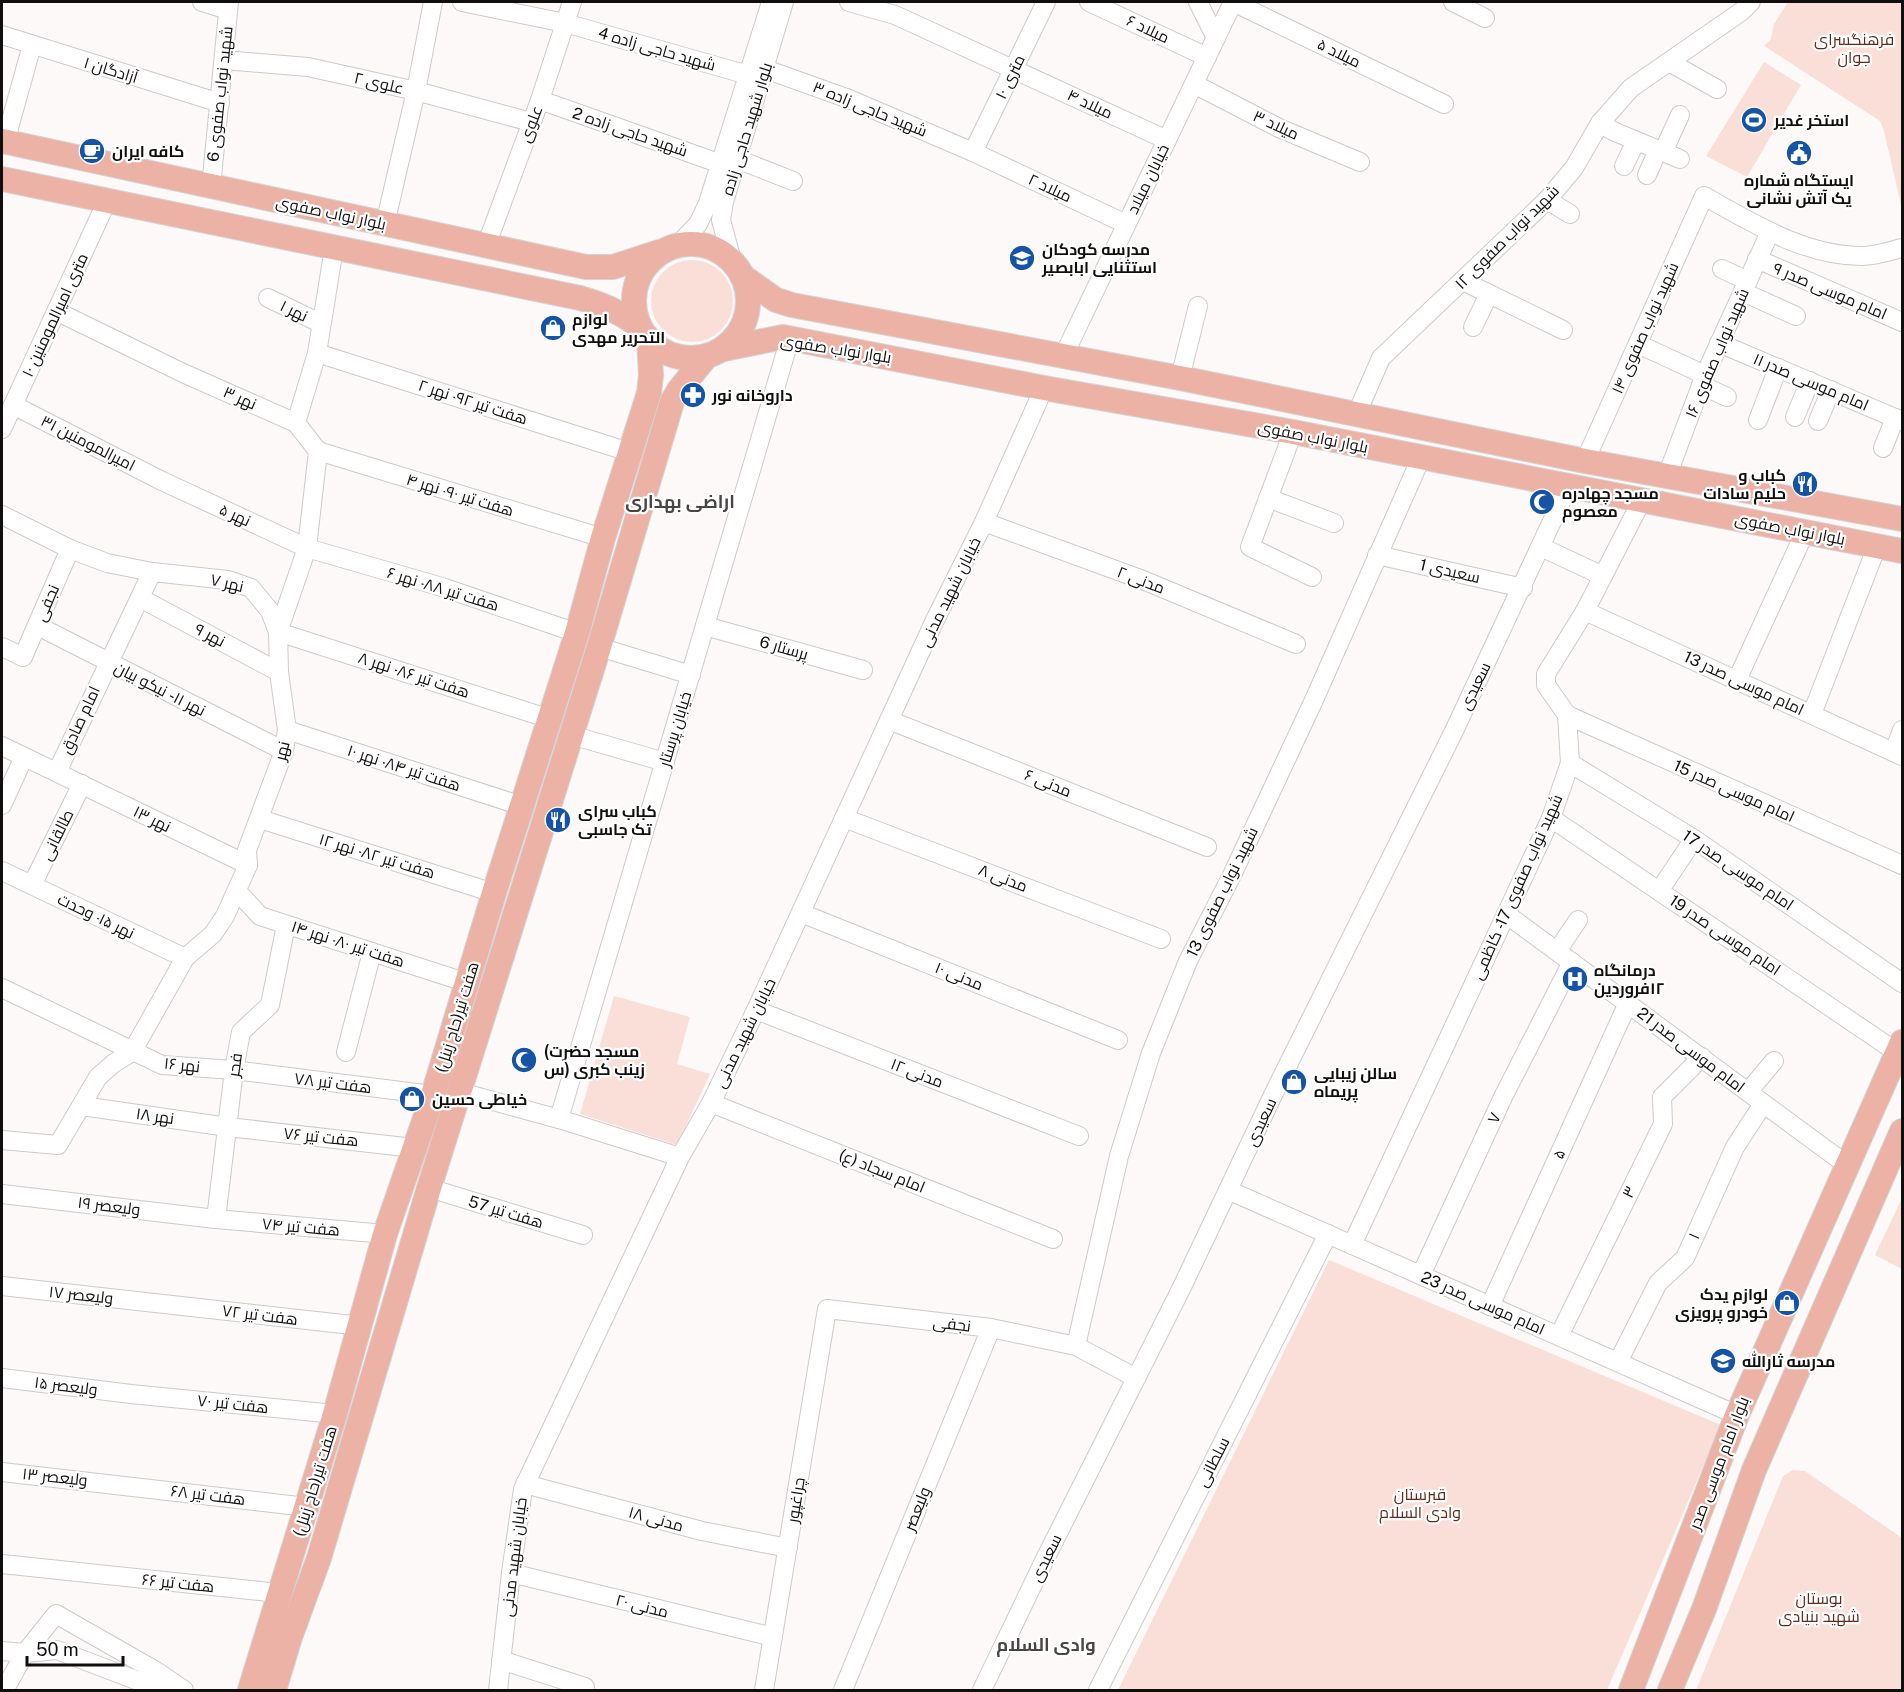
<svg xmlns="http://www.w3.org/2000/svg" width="1904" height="1692" viewBox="0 0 1904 1692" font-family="'Public Sans',Cairo,sans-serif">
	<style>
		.green { fill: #fadfd8 }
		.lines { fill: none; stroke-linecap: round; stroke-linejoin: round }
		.minor-casing { stroke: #cecac9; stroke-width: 20 }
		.major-casing { stroke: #d4d4d4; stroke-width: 26 }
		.minor { stroke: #fff; stroke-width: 18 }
		.major { stroke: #ecb2a5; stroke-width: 24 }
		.labels { text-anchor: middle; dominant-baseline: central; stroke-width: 4.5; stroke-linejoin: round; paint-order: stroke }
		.street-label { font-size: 16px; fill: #100f0e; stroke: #fff }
		.park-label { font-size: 16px; fill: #622a1e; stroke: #fff }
		.poi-label { font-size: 16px; font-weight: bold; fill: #100f0e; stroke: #fff; text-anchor: start }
		.neighbourhood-label { font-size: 18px; font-weight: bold; fill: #484544; stroke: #fff }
	</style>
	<rect width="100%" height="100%" fill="#fdf9f8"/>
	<g class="green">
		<polygon points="1788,2 1902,2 1902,209 1884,131 1880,121 1764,46 1771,39 1774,24"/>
		<polygon points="1764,62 1801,85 1747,177 1706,156"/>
		<circle cx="692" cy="301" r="41"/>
		<polygon points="614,996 690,1017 677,1064 710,1074 677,1145 580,1114"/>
		<polygon points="1902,1198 1902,1269 1875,1255"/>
		<polygon points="1329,1260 1721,1425 1607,1690 1118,1690"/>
		<polygon points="1793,1470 1805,1471 1902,1538 1902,1690 1696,1690 1783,1476"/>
	</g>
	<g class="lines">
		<g class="minor-casing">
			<g id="minor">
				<polyline points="202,2 228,10"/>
				<polyline points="462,2 565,23 748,75"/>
				<polyline points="849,2 895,15 1167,140"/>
				<polyline points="1089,2 1207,57"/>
				<polyline points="1198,2 1216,38"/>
				<polyline points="1233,2 1444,104"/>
				<polyline points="1453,2 1485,18"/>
				<polyline points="2,35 220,103"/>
				<polyline points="224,60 308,67 416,91 531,122"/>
				<polyline points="1669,62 1717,89"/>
				<polyline points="765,69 849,99 973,152 1126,224"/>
				<polyline points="1194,84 1279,128 1360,162"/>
				<polyline points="540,100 721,164"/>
				<polyline points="1600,123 1613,131 1680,159"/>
				<polyline points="5,142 32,45"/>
				<polyline points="973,152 1046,2"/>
				<polyline points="1663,152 1680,115"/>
				<polyline points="737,159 793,181"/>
				<polyline points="1624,166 1636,141"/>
				<polyline points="1647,175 1658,150"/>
				<polyline points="211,187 229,2"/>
				<polyline points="1547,200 1570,214"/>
				<polyline points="385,224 416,91 433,2"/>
				<polyline points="678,245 698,224 708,203 771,2"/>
				<polyline points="486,246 540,100 572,2"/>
				<polyline points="731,257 721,220 724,202 784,2"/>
				<polyline points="1757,259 1902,322"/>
				<polyline points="1722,269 1748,281"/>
				<polyline points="1463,281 1563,330"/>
				<polyline points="1743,292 1796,316"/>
				<polyline points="268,298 320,323"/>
				<polyline points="1473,327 1489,294"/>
				<polyline points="1719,343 1902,421"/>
				<polyline points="1638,344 1705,375"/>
				<polyline points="317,353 629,452"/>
				<polyline points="1063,357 1233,2"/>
				<polyline points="1180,378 1198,306"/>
				<polyline points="1701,385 1727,397"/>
				<polyline points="13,405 162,481 307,548 442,587 577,633"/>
				<polyline points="1357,413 1381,358 1547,200 1574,168 1600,123 1631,88 1742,11 1751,2"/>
				<polyline points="1795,417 1810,381"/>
				<polyline points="1758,420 1778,368"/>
				<polyline points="1818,421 1831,390"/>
				<polyline points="296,423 317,353 334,248"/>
				<polyline points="2,429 107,201"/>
				<polyline points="1293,432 1250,547 1312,577"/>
				<polyline points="1883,448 1895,418"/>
				<polyline points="318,451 603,538"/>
				<path d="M1585,461L1704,196C1753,223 1804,256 1862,256C1875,256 1890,251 1902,248"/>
				<polyline points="1667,476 1705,375 1770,232"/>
				<polyline points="1268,498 1334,523"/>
				<polyline points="2,515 70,549 107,563 152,572 228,580 251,588 270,611 278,632 550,719"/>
				<polyline points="984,522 1143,580 1296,644"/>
				<polyline points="1541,547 1603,576"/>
				<polyline points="1377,555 1523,588"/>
				<polyline points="140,598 279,672"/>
				<polyline points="1585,611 1902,756"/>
				<polyline points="38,626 284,751"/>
				<polyline points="705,626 863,670"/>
				<polyline points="2,647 23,657 70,549"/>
				<polyline points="599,647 691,675"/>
				<polyline points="1737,680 1805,532"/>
				<polyline points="1812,714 1877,546"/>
				<polyline points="1567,715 1902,865"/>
				<polyline points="889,720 1207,847"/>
				<polyline points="287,730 522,806"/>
				<polyline points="571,735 665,762"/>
				<polyline points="2,746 248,865"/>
				<polyline points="1894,752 1902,730"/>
				<polyline points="1570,763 1694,839 1902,983"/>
				<polyline points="57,772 152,572"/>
				<polyline points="2,805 24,757"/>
				<polyline points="844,818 1161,939"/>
				<polyline points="1551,818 1898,1053"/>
				<polyline points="260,819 494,893"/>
				<polyline points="2,871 185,958"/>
				<polyline points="32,885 82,784"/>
				<polyline points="237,891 260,916 468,983"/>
				<polyline points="1659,891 1694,839"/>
				<polyline points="801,913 1118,1040"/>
				<polyline points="1506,914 1847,1165"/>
				<polyline points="1557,951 1578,920"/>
				<polyline points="2,988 162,1065 234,1070 433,1095"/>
				<polyline points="756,1010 1079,1136"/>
				<polyline points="346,1052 372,952"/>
				<polyline points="460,1092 559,1119 680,1157"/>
				<polyline points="1748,1092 1774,1061"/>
				<polyline points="711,1103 1053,1239"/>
				<polyline points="82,1106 228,1127 414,1148"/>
				<polyline points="559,1119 790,338"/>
				<polyline points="2,1140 58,1145 98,1077 114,1063 132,1052 185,958 213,934 225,916 248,865 247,850 284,751 287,730 279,672 278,632 307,548 318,451 296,423 183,373 58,312"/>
				<polyline points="429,1188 583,1235"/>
				<polyline points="1228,1190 1737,1415"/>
				<polyline points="2,1194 216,1219 385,1234"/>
				<polyline points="216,1219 234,1070 241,1032 270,1005 286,925"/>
				<polyline points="1352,1245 1551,818 1570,763 1567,715 1546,685 1546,674 1585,611 1642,500"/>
				<polyline points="1421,1275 1503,1097 1572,962"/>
				<polyline points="2,1286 361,1326"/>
				<polyline points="1490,1306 1628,1003"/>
				<polyline points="1559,1336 1663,1124 1662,1097 1702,1057"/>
				<polyline points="1076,1346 1119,1156 1151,1053 1188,961 1232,875 1314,700 1421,458"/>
				<polyline points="1618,1362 1658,1283 1685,1258 1735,1147 1763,1104"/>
				<polyline points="2,1378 131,1394 335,1414"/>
				<polyline points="2,1472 307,1507"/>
				<polyline points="525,1484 702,1531 788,1548"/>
				<polyline points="2,1564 279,1593"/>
				<polyline points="511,1573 773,1637"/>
				<polyline points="2,1651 25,1653 57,1650 162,1690"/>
				<polyline points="501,1660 585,1687"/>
				<polyline points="2,1688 6,1687 25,1653 56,1614 156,1671 184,1690"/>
				<polyline points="498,1690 511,1573 523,1489 680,1157 711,1103 756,1010 935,620 984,522 1044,388"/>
				<polyline points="764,1690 827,1309 991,1328 1076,1346 1136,1378"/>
				<polyline points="843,1690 991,1328"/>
				<polyline points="982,1690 1046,1557 1182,1287 1273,1095 1454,731 1568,487"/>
				<polyline points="1098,1690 1328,1234"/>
			</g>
		</g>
		<g class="major-casing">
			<g id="major">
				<polyline points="2,141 586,267 613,267 659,252"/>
				<path d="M2,179L580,298C603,304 620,312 638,325"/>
				<circle cx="691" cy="301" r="57"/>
				<polyline points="742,276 776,300 792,305 1180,378 1585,461 1902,519"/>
				<polyline points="724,349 783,337 1044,388 1293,432 1902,551"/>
				<polyline points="250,1690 335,1414 385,1234 433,1095 494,893 577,633 603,538 649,393 651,375 649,341"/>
				<polyline points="274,1690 290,1637 319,1558 429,1188 599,647 672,402 679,390 706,357"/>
				<polyline points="1631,1690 1737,1415 1902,1042"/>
				<polyline points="1670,1690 1704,1609 1754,1470 1902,1131"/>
			</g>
		</g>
		<use href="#minor" class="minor"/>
		<use href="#major" class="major"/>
	</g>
	<defs>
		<g id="stadium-disc" transform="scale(1.35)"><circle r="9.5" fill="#1554a4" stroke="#fff"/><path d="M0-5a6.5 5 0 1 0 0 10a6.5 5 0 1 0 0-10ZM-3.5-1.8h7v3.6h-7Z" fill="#fff"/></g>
		<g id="cafe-disc" transform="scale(1.35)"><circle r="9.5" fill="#1554a4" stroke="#fff"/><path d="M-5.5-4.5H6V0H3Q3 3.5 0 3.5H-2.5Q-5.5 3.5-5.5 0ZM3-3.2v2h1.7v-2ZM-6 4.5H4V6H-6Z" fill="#fff"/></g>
		<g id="civic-disc" transform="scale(1.35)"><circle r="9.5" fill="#1554a4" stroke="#fff"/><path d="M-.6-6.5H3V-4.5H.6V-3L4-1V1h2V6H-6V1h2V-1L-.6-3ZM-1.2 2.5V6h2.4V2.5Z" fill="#fff"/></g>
		<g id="school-disc" transform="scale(1.35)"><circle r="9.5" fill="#1554a4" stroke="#fff"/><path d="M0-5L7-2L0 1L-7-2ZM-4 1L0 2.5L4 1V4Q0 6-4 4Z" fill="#fff"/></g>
		<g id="shop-disc" transform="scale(1.35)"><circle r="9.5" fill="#1554a4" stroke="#fff"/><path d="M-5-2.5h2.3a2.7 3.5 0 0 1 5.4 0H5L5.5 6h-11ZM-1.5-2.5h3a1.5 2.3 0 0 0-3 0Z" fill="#fff"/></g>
		<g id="pharmacy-disc" transform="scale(1.35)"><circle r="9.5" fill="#1554a4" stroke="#fff"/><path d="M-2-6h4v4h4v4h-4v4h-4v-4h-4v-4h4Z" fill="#fff"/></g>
		<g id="restaurant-disc" transform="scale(1.35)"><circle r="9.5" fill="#1554a4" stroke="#fff"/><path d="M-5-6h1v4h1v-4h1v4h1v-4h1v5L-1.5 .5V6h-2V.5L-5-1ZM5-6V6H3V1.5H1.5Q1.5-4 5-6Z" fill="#fff"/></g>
		<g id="mosque-disc" transform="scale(1.35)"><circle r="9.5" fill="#1554a4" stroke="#fff"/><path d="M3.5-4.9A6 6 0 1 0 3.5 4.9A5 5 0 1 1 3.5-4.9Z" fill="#fff"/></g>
		<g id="hospital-disc" transform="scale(1.35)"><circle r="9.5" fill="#1554a4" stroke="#fff"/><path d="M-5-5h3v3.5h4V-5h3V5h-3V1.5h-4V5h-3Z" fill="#fff"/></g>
	</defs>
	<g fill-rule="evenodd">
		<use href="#stadium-disc" x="1754" y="120"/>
		<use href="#cafe-disc" x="92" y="151"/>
		<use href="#civic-disc" x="1799" y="153"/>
		<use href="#school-disc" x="1022" y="258"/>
		<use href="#shop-disc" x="553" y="328"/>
		<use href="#pharmacy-disc" x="693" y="395"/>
		<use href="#restaurant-disc" x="1805" y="484"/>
		<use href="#mosque-disc" x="1542" y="502"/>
		<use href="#restaurant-disc" x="558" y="820"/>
		<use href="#hospital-disc" x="1575" y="979"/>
		<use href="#mosque-disc" x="524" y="1060"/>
		<use href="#shop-disc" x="1294" y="1082"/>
		<use href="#shop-disc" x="412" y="1099"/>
		<use href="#shop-disc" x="1787" y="1303"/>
		<use href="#school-disc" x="1723" y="1361"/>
	</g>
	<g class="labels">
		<g class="street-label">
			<text transform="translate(1148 29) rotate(25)">میلاد ۶</text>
			<text transform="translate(657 49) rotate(16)">شهید حاجی زاده 4</text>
			<text transform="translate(1339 53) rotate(26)">میلاد ۵</text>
			<text transform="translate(111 70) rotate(17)">آزادگان ۱</text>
			<text transform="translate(1010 77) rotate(-64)">۱۰ متری</text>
			<text transform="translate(379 83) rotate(13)">علوی ۲</text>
			<text transform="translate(220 94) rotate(-84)">شهید نواب صفوی 6</text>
			<text transform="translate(1090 104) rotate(25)">میلاد ۴</text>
			<text transform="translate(870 109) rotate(22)">شهید حاجی زاده ۳</text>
			<text transform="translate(531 124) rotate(-69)">علوی</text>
			<text transform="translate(1276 125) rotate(25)">میلاد ۳</text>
			<text transform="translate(747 129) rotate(-73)">بلوار شهید حاجی زاده</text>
			<text transform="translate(630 132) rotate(19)">شهید حاجی زاده 2</text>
			<text transform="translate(1148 179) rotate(-64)">خیابان میلاد</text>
			<text transform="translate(1050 188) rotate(25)">میلاد ۲</text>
			<text transform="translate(331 213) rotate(12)">بلوار نواب صفوی</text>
			<text transform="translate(1507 237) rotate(-45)">شهید نواب صفوی ۱۲</text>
			<text transform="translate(1830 291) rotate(23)">امام موسی صدر ۹</text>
			<text transform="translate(294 311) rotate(26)">نهر ۱</text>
			<text transform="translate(55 315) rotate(-65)">۱۰ متری امیرالمومنین</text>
			<text transform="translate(1645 328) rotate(-66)">شهید نواب صفوی ۱۴</text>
			<text transform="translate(836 349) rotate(9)">بلوار نواب صفوی</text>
			<text transform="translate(1717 353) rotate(-67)">شهید نواب صفوی ۱۶</text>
			<text transform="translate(1811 382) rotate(23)">امام موسی صدر ۱۱</text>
			<text transform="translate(240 398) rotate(24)">نهر ۳</text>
			<text transform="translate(473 402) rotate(18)">هفت تیر ۹۲- نهر ۲</text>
			<text transform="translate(1313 437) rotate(11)">بلوار نواب صفوی</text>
			<text transform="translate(88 443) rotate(27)">امیرالمومنین ۳۱</text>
			<text transform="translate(460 495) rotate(17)">هفت تیر ۹۰- نهر ۴</text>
			<text transform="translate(235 515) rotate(25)">نهر ۵</text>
			<text transform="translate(1790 529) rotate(11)">بلوار نواب صفوی</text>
			<text transform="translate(1450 571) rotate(13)">سعیدی 1</text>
			<text transform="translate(1141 580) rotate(21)">مدنی ۲</text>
			<text transform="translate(227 583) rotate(13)">نهر ۷</text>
			<text transform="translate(443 589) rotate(17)">هفت تیر ۸۸- نهر ۶</text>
			<text transform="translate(950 592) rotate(-64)">خیابان شهید مدنی</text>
			<text transform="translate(47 603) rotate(-67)">نجفی</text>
			<text transform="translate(210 635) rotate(28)">نهر ۹</text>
			<text transform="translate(784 648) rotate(16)">پرستار 6</text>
			<text transform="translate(414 675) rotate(18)">هفت تیر ۸۶- نهر ۸</text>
			<text transform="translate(1744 683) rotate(25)">امام موسی صدر 13</text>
			<text transform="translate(1475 686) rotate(-64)">سعیدی</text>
			<text transform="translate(160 689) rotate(27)">نهر ۱۱ - نیکو بیان</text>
			<text transform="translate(80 720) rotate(-65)">امام صادق</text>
			<text transform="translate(675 729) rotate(-73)">خیابان پرستار</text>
			<text transform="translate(282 751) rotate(-76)">نهر</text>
			<text transform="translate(404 768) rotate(18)">هفت تیر ۸۴- نهر ۱۰</text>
			<text transform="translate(1048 783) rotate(22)">مدنی ۶</text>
			<text transform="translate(1734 791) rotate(24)">امام موسی صدر 15</text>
			<text transform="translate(152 819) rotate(26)">نهر ۱۳</text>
			<text transform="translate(57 835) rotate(-64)">طالقانی</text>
			<text transform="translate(377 856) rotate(17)">هفت تیر ۸۲- نهر ۱۲</text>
			<text transform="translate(1738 870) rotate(34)">امام موسی صدر 17</text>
			<text transform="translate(1003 878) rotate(21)">مدنی ۸</text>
			<text transform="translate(1517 887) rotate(-66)">شهید نواب صفوی 17- کاظمی</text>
			<text transform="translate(1222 892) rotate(-64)">شهید نواب صفوی 13</text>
			<text transform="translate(96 916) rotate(26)">نهر ۱۵- وحدت</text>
			<text transform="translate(1725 935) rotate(34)">امام موسی صدر 19</text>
			<text transform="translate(348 944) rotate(18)">هفت تیر ۸۰- نهر ۱۴</text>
			<text transform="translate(959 976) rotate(22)">مدنی ۱۰</text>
			<text transform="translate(457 1017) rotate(-73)">هفت تیر(حاج زینل)</text>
			<text transform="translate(745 1033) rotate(-64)">خیابان شهید مدنی</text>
			<text transform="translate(1691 1050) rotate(37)">امام موسی صدر 21</text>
			<text transform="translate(182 1065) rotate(6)">نهر ۱۶</text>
			<text transform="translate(235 1065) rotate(-82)">فجر</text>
			<text transform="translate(917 1073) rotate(21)">مدنی ۱۲</text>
			<text transform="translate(333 1083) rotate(7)">هفت تیر ۷۸</text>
			<text transform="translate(155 1116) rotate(8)">نهر ۱۸</text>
			<text transform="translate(1494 1118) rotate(-65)">۷</text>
			<text transform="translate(1261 1122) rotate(-65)">سعیدی</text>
			<text transform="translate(321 1137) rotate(6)">هفت تیر ۷۶</text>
			<text transform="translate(1559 1154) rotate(-66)">۵</text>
			<text transform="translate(882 1171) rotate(22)">امام سجاد (ع)</text>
			<text transform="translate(1629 1192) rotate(-64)">۳</text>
			<text transform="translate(109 1206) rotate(7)">ولیعصر ۱۹</text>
			<text transform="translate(506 1212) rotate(17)">هفت تیر 57</text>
			<text transform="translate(301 1227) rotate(5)">هفت تیر ۷۴</text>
			<text transform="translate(1694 1236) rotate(-66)">۱</text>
			<text transform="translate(81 1295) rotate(6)">ولیعصر ۱۷</text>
			<text transform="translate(1483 1303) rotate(24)">امام موسی صدر 23</text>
			<text transform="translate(260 1315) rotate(7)">هفت تیر ۷۲</text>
			<text transform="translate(952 1324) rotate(7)">نجفی</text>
			<text transform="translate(66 1386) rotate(7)">ولیعصر ۱۵</text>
			<text transform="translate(233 1404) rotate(6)">هفت تیر ۷۰</text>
			<text transform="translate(1213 1462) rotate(-63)">سلطانی</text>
			<text transform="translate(1719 1463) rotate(-69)">بلوار امام موسی صدر</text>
			<text transform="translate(55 1477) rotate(6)">ولیعصر ۱۳</text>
			<text transform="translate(315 1481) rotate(-73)">هفت تیر(حاج زینل)</text>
			<text transform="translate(208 1495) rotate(7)">هفت تیر ۶۸</text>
			<text transform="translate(796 1500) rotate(-81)">چراغپور</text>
			<text transform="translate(917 1509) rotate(-68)">ولیعصر</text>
			<text transform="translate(656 1519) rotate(15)">مدنی ۱۸</text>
			<text transform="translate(514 1557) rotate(-83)">خیابان شهید مدنی</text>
			<text transform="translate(1046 1558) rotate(-64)">سعیدی</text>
			<text transform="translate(178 1583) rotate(6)">هفت تیر ۶۶</text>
			<text transform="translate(642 1606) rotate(14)">مدنی ۲۰</text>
		</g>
		<g class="park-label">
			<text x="1854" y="39">فرهنگسرای<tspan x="1854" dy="18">جوان</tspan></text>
			<text x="1420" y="1494">قبرستان<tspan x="1420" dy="18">وادی السلام</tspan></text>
			<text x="1819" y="1598">بوستان<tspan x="1819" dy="18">شهید بنیادی</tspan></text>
		</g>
		<g class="poi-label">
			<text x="1774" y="120">استخر غدیر</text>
			<text x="112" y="151">کافه ایران</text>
			<text x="1799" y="180" text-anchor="middle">ایستگاه شماره<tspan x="1799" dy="18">یک آتش نشانی</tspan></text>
			<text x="1042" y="249">مدرسه کودکان<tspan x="1042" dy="18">استثنایی ابابصیر</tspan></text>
			<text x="572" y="319">لوازم<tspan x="572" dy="18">التحریر مهدی</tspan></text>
			<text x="712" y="395">داروخانه نور</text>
			<text x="1786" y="475" text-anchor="end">کباب و<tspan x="1786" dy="18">حلیم سادات</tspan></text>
			<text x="1562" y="493">مسجد چهادره<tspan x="1562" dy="18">معصوم</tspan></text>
			<text x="578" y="811">کباب سرای<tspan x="578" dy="18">تک جاسبی</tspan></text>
			<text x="1594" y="970">درمانگاه<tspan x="1594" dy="18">١٢فروردین</tspan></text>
			<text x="544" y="1051">(مسجد حضرت<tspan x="544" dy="18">زینب کبری (س</tspan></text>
			<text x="1314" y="1073">سالن زیبایی<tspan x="1314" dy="18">پریماه</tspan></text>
			<text x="432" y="1099">خیاطی حسین</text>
			<text x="1768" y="1294" text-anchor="end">لوازم یدک<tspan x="1768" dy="18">خودرو پرویزی</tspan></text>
			<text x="1742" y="1361">مدرسه ثارالله</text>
		</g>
		<g class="neighbourhood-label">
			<text x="680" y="501">اراضی بهداری</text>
			<text x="1046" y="1644">وادی السلام</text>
		</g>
	</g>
	<rect width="1904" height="1692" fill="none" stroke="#100f0e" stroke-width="6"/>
	<path d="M27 1656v9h96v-9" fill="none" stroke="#100f0e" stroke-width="3"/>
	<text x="36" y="1656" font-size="18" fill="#100f0e" stroke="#ffffff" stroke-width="4.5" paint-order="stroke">50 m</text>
</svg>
